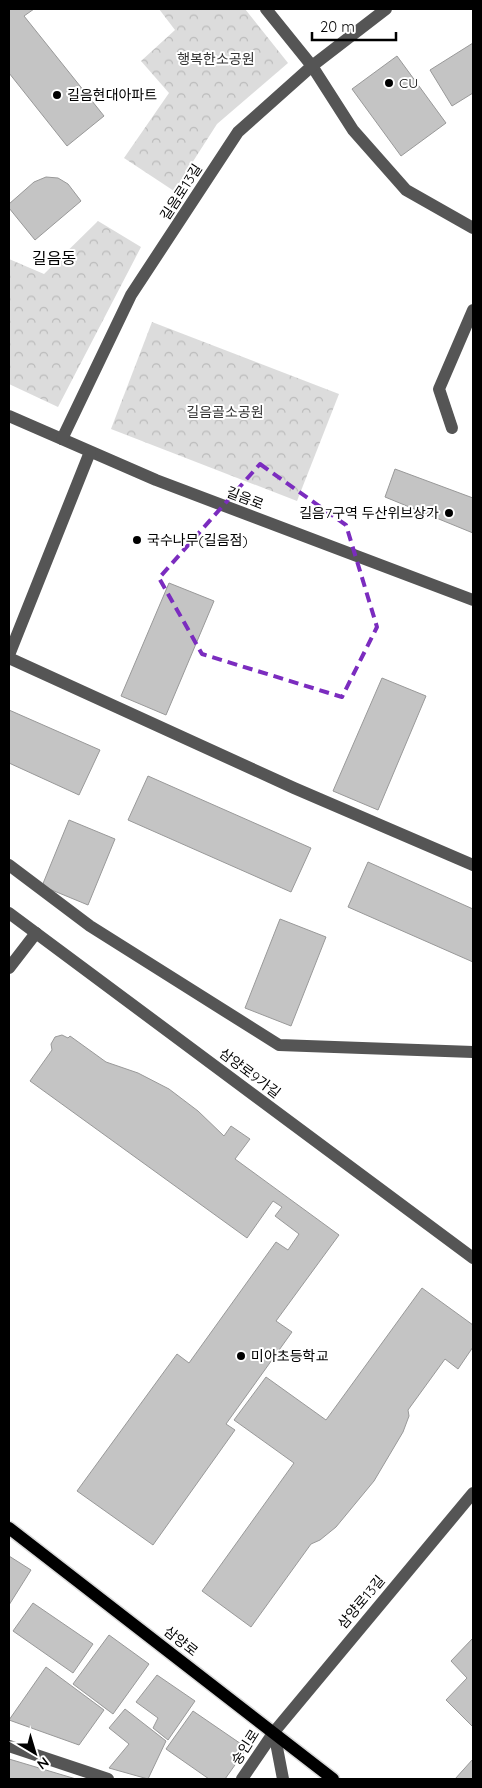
<svg xmlns="http://www.w3.org/2000/svg" width="482" height="1788" viewBox="0 0 482 1788" font-family="Quicksand,'Noto Sans KR',sans-serif">
	<style>
		.park { fill: url(#park-crowns) }
		.building { fill: #c4c4c4; stroke: #999 }
		.lines { fill: none; stroke-linecap: round; stroke-linejoin: round }
		.major-casing { stroke: #dbdbdb; stroke-width: 15 }
		.minor { stroke: #555; stroke-width: 12 }
		.major { stroke: #000; stroke-width: 12 }
		.marked { fill: none; stroke: #7b2cbf; stroke-width: 4; stroke-dasharray: 10 6; stroke-linejoin: round }
		.poi-dot { fill: #000; stroke: #fff; stroke-width: 2 }
		.labels { text-anchor: middle; dominant-baseline: central; stroke-width: 4; stroke-linejoin: round; paint-order: stroke }
		.park-label { font-size: 14px; fill: #333; stroke: #fff }
		.poi-label { font-size: 14px; fill: #000; stroke: #fff; text-anchor: start }
		.street-label { font-size: 14px; fill: #000; stroke: #fff }
		.quarter-label { font-size: 16px; fill: #000; stroke: #fff }
	</style>
	<defs>
		<pattern id="park-crowns" width="20" height="18" patternUnits="userSpaceOnUse" patternTransform="scale(1.25)"><rect width="20" height="18" fill="#dcdcdc"/><path d="M2 6a3 3 0 1 1 6 0M12 15a3 3 0 1 1 6 0" fill="none" stroke="#bbb"/></pattern>
	</defs>
	<rect width="100%" height="100%" fill="#fff"/>
	<g class="park">
		<polygon points="159,9 245,9 288,63 217,124 174,191 124,158 169,93 141,61 175,30"/>
		<polygon points="98,221 141,247 58,407 9,384 9,259 44,274"/>
		<polygon points="152,322 339,394 297,501 111,429"/>
	</g>
	<g class="building">
		<polygon points="9,9 34,9 24,16 104,116 67,146 9,73"/>
		<polygon points="473,43 473,93 452,106 430,70"/>
		<polygon points="397,56 446,123 401,156 352,89"/>
		<polygon points="46,177 58,178 68,184 81,201 35,240 9,208 9,204 34,182"/>
		<polygon points="395,469 473,498 473,533 385,497"/>
		<polygon points="169,583 214,601 166,715 121,696"/>
		<polygon points="382,678 426,696 378,810 333,791"/>
		<polygon points="9,710 100,750 79,795 9,763"/>
		<polygon points="148,776 311,848 291,892 128,820"/>
		<polygon points="69,820 115,839 88,905 42,886"/>
		<polygon points="368,862 473,909 473,962 348,907"/>
		<polygon points="280,919 326,937 291,1026 245,1008"/>
		<polygon points="62,1035 68,1038 70,1036 106,1062 138,1073 169,1089 198,1111 224,1136 231,1126 250,1139 235,1159 339,1235 276,1321 292,1332 226,1424 235,1430 153,1545 77,1491 177,1354 189,1363 276,1242 288,1250 299,1234 275,1216 282,1207 273,1201 247,1238 30,1081 52,1050 51,1044 55,1037"/>
		<polygon points="422,1288 473,1325 473,1347 458,1369 445,1359 408,1410 409,1416 403,1432 374,1481 336,1527 320,1540 311,1544 251,1627 202,1591 294,1463 234,1420 266,1377 326,1420"/>
		<polygon points="9,1556 31,1570 9,1605"/>
		<polygon points="33,1603 93,1644 73,1673 13,1631"/>
		<polygon points="109,1635 149,1664 113,1714 73,1684"/>
		<polygon points="473,1638 473,1727 446,1700 467,1678 451,1661"/>
		<polygon points="46,1667 104,1710 79,1745 9,1720"/>
		<polygon points="157,1675 195,1701 168,1740 153,1728 158,1718 136,1702"/>
		<polygon points="125,1709 166,1741 148,1779 109,1768 129,1744 109,1728"/>
		<polygon points="193,1711 247,1748 225,1779 209,1779 166,1749"/>
		<polygon points="9,1759 76,1779 9,1779"/>
		<polygon points="473,1759 473,1779 455,1779"/>
	</g>
	<g class="lines">
		<g class="major-casing">
			<polyline id="major" points="9,1528 333,1779"/>
		</g>
		<g class="minor">
			<polyline points="266,9 312,66 353,130 406,190 473,228"/>
			<polyline points="9,416 156,480 473,600"/>
			<polyline points="452,428 439,389 473,310"/>
			<polyline points="62,439 131,295 238,132 312,66 386,9"/>
			<polyline points="9,655 90,452"/>
			<polyline points="9,658 294,788 473,865"/>
			<polyline points="9,865 90,926 279,1045 473,1052"/>
			<polyline points="9,913 473,1258"/>
			<polyline points="9,968 36,933"/>
			<polyline points="274,1732 283,1779"/>
			<polyline points="9,1746 108,1779"/>
			<polyline points="242,1779 274,1732 473,1493"/>
		</g>
		<use href="#major" class="major"/>
	</g>
	<path class="marked" d="M260,464L346,525L377,627L342,697L202,654L159,578Z"/>
	<g class="poi-dot">
		<circle cx="389" cy="83" r="5"/>
		<circle cx="57" cy="95" r="5"/>
		<circle cx="449" cy="513" r="5"/>
		<circle cx="137" cy="540" r="5"/>
		<circle cx="241" cy="1356" r="5"/>
	</g>
	<g class="labels">
		<g class="park-label">
			<text x="216" y="59">행복한소공원</text>
			<text x="225" y="412">길음골소공원</text>
		</g>
		<g class="poi-label">
			<text x="399" y="83">CU</text>
			<text x="67" y="95">길음현대아파트</text>
			<text x="439" y="513" text-anchor="end">길음7구역 두산위브상가</text>
			<text x="147" y="540">국수나무(길음점)</text>
			<text x="251" y="1356">미아초등학교</text>
		</g>
		<g class="street-label">
			<text transform="translate(181 192) rotate(-57)">길음로13길</text>
			<text transform="translate(245 498) rotate(21)">길음로</text>
			<text transform="translate(250 1073) rotate(37)">삼양로9가길</text>
			<text transform="translate(361 1602) rotate(-50)">삼양로13길</text>
			<text transform="translate(181 1641) rotate(38)">삼양로</text>
			<text transform="translate(245 1747) rotate(-57)">숭인로</text>
		</g>
		<g class="quarter-label">
			<text x="54" y="258">길음동</text>
		</g>
	</g>
	<rect width="482" height="1788" fill="none" stroke="#000000" stroke-width="20"/>
	<g transform="translate(35 1753) rotate(142)" stroke="#ffffff" stroke-width="4" paint-order="stroke">
	<path d="M0-4L9 19L0 12L-9 19Z" fill="#000000"/>
	<text y="-8" font-size="14" font-weight="bold" text-anchor="middle" fill="#000000">N</text>
	</g>
	<path d="M312 32v8h84v-8" fill="none" stroke="#000000" stroke-width="2.5"/>
	<text x="320" y="32" font-size="15" fill="#000000" stroke="#ffffff" stroke-width="4" paint-order="stroke">20 m</text>
</svg>
